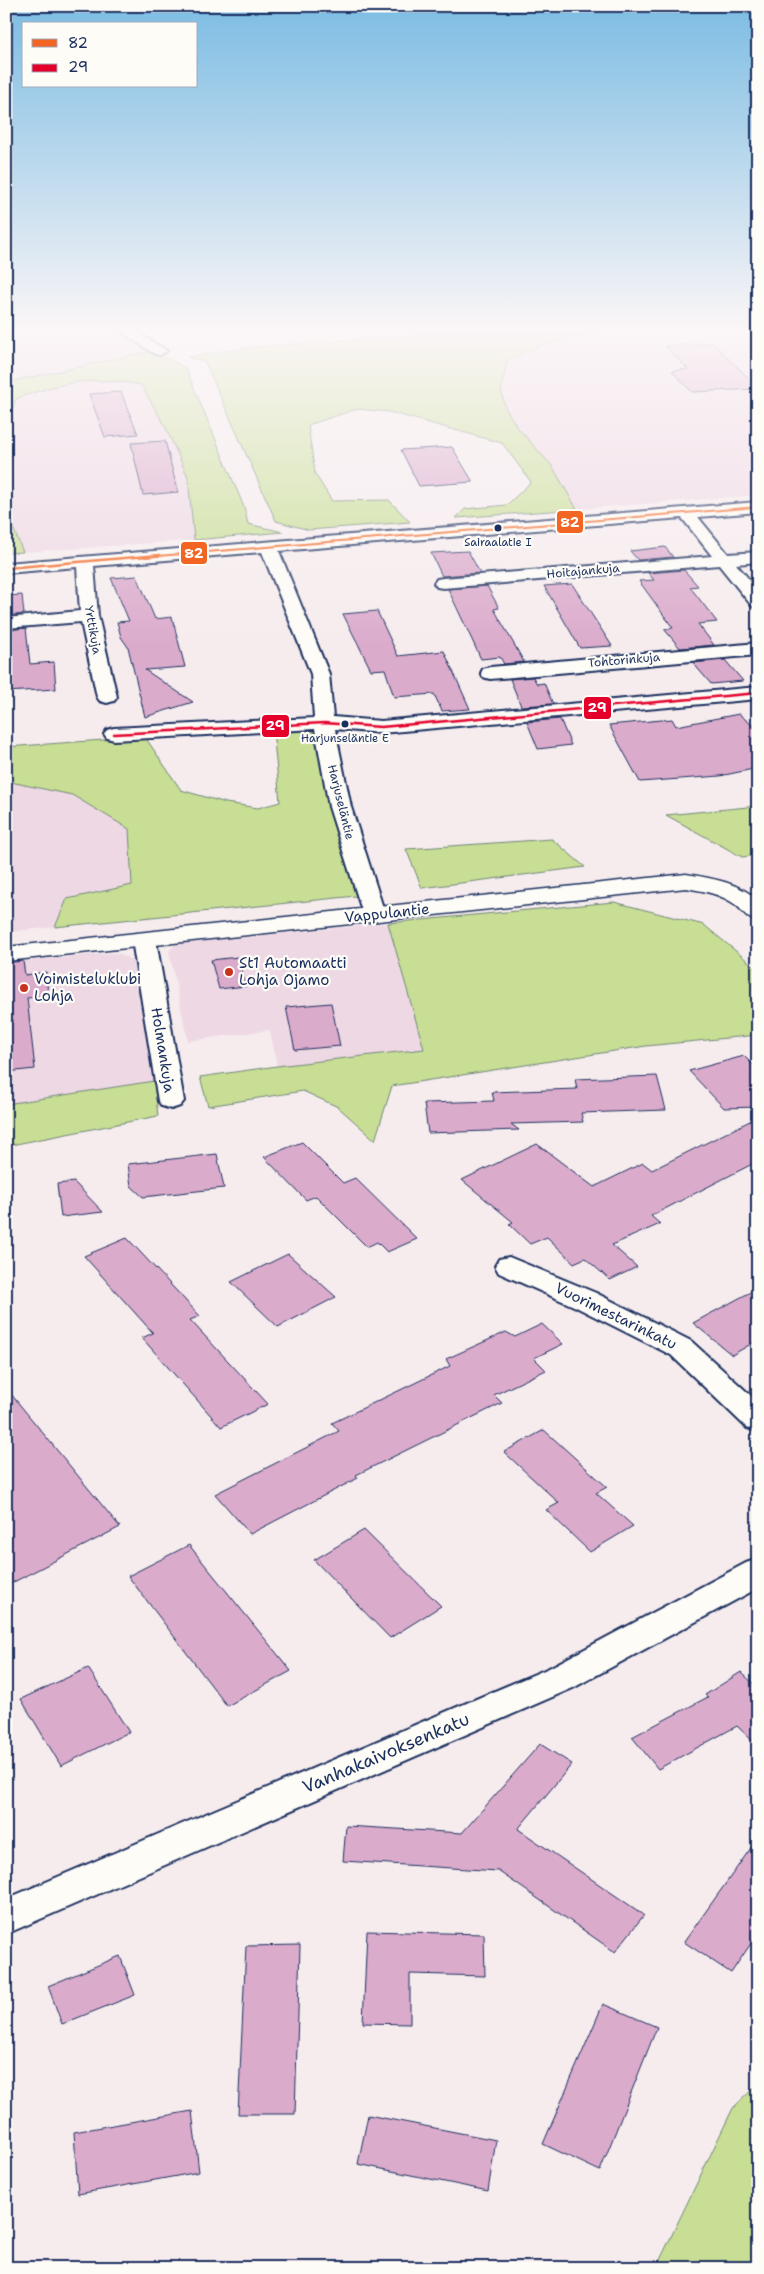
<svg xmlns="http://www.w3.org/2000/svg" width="764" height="2274" viewBox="0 0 764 2274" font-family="'Shantell Sans',sans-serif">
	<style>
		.built { fill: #eed8e4 }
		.green { fill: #c7de94; stroke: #718679 }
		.building { fill: #dbabcc; stroke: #1b2f5e }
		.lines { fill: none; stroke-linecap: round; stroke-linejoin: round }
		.minor-casing { stroke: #1b2f5e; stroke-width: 4 }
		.tertiary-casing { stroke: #1b2f5e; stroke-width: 3 }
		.minor { fill: #fdfcf7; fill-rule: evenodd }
		.tertiary { fill: #fdfcf7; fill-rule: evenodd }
		.bus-1-far1-casing { stroke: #fdfcf7; stroke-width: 4 }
		.bus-1-casing { stroke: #fdfcf7; stroke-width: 5 }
		.bus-2-casing { stroke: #fdfcf7; stroke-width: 5 }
		.bus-1-far1 { stroke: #f26522; stroke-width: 2 }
		.bus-1 { stroke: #f26522; stroke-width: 2.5 }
		.bus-2 { stroke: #e4002b; stroke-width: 2.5 }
		.bus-dot { fill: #1b2f5e; stroke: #fdfcf7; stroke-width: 2 }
		.poi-dot { fill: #c8321e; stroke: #fdfcf7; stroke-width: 2 }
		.labels { text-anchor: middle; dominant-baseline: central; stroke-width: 4.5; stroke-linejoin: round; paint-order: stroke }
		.far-bus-label { font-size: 11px; fill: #1b2f5e; stroke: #fdfcf7 }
		.far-street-label { font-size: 12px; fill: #1b2f5e; stroke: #fdfcf7 }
		.street-label { font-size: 15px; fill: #1b2f5e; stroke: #fdfcf7 }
		.poi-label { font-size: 15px; fill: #1b2f5e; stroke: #fdfcf7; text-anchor: start }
		.near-street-label { font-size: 18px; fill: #1b2f5e; stroke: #fdfcf7 }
		.line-badge { stroke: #fdfcf7; stroke-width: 2 }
		.badge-label { font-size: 14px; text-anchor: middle; font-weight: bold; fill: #fff }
	</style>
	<rect width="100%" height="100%" fill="#f6ecee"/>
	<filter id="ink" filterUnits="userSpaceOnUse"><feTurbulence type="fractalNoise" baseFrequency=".02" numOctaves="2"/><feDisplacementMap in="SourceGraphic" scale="10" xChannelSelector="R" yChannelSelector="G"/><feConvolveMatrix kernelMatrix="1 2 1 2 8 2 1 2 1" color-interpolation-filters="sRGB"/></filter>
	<g filter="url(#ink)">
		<g class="built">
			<polygon points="6,327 107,327 147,352 14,381 6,385"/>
			<polygon points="627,327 758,327 758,495 577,509 552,466 517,427 505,407 501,390 507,360 543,344"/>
			<polygon points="86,380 119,381 142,385 165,426 188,477 194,540 23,552 6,511 6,447 11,412 16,399 45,387"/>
			<polygon points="6,781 72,795 129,829 132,885 67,899 55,927 6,932"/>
			<polygon points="388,923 425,1049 277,1066 270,1030 188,1041 169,951 176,944"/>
			<polygon points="110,953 120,954 133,961 154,1081 6,1104 6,963"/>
		</g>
		<g class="green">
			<polygon points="413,327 627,327 543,344 507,360 501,390 505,407 517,427 552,466 577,509 456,518 465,509 507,505 531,482 502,443 389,412 357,409 308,425 315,474 332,501 389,500 410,522 309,530 276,521 205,362 188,357 243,348 416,335"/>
			<path d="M147,352L173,361L186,369L244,507L248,524L283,532L194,540L188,477L165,426L141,385C95,376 60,382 16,399L11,412L6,447V385L14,381Z"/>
			<polygon points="6,511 23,552 6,553"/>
			<polygon points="273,730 317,730 342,852 356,896 55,927 67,899 132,885 129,829 72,795 6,781 6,747 145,737 181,790 226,803 258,808 280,802"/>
			<polygon points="758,806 758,855 742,857 666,815"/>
			<polygon points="552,839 585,867 422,888 406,849"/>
			<polygon points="614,902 704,925 748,961 758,972 758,1035 646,1046 392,1086 375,1140 338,1107 303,1091 208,1106 200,1077 277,1066 424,1049 388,923"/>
			<polygon points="154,1081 158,1116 6,1146 6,1104"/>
			<polygon points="758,2084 758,2268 656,2268 733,2108"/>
		</g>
		<g class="building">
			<polygon points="712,343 758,387 758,389 692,392 672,371 688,369 665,346"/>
			<polygon points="121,392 138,434 105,437 89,394"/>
			<polygon points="165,441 178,492 143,495 131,443"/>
			<polygon points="452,447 473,482 419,486 401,450"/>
			<polygon points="665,547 673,557 638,560 630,551"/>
			<polygon points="468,551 480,573 442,576 431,553"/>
			<polygon points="684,570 698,586 690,587 717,622 698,624 714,645 680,648 664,629 673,628 639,581 654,580 648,573"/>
			<polygon points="137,576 155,619 172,617 185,667 145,670 193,702 145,717 128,647 121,637 117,622 129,621 111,578"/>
			<polygon points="572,584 612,646 580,648 544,586"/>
			<polygon points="487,586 499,608 494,609 524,662 504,664 500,657 481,659 448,589"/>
			<polygon points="22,595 24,614 6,616 6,596"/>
			<polygon points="377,611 398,656 444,651 470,709 442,711 434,694 394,697 385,669 371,670 343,614"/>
			<polygon points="26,628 30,664 54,662 56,689 6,692 6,630"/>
			<polygon points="725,660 743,681 711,684 693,663"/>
			<polygon points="533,677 537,684 544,683 553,704 521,706 510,679"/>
			<polygon points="739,714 758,730 758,768 720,776 640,782 609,725 672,719 676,726"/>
			<polygon points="560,719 571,745 538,749 527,722"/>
			<polygon points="238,957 246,986 219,989 211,960"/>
			<polygon points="23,961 25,975 46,972 48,996 27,998 35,1069 6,1072 6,963"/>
			<polygon points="331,1003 340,1046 295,1050 286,1007"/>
			<polygon points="744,1056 758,1070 758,1107 724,1108 689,1071"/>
			<polygon points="657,1076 666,1110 581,1113 583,1122 511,1124 519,1130 428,1133 424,1103 494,1101 492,1092 577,1089 575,1079"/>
			<polygon points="758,1117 758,1161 651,1216 660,1224 612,1245 637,1267 610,1280 585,1258 574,1263 547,1237 530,1244 509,1224 513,1222 462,1180 537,1144 594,1187 643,1163 652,1170"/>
			<polygon points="302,1142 343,1183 355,1178 417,1239 387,1252 377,1242 367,1247 316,1196 306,1200 264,1157"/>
			<polygon points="217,1154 224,1188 143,1197 131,1186 128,1164"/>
			<polygon points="74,1182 103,1212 61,1217 57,1184"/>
			<polygon points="127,1238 200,1316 190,1320 268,1404 221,1427 142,1338 153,1333 84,1256"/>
			<polygon points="288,1254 336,1297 278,1327 231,1282"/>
			<polygon points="758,1288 758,1340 732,1355 693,1323"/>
			<polygon points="542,1324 563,1344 534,1358 546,1370 494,1395 502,1403 356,1475 358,1478 250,1534 215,1494 339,1431 332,1423 450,1366 446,1359 506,1332 515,1337"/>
			<polygon points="6,1388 120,1527 6,1586"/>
			<polygon points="544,1430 607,1487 596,1493 633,1526 590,1552 546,1510 559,1503 504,1452"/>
			<polygon points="364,1530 441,1606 390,1638 314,1560"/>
			<polygon points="189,1545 291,1671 227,1706 128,1576"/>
			<polygon points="88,1668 129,1732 61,1766 21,1699"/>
			<polygon points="741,1672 758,1688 758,1746 737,1726 658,1769 632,1737 708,1697 705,1695"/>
			<polygon points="540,1744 572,1764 518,1829 644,1915 615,1952 498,1871 343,1861 346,1826 462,1833"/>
			<polygon points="758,1838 758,1933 731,1973 684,1942"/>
			<polygon points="367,1931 484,1934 485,1976 410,1974 410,2024 363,2023"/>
			<polygon points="300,1945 295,2114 238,2114 246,1946"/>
			<polygon points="120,1956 135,1995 62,2024 48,1986"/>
			<polygon points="603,2004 657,2027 600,2171 543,2144"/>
			<polygon points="192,2111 199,2172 78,2194 74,2132"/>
			<polygon points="368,2115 496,2140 488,2191 358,2164"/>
		</g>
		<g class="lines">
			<g class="minor-casing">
				<g id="minor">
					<polygon points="113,327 129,327 167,351 160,355 155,354"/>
					<polygon points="758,502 758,512 698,517 728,554 758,552 758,562 736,564 758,590 758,607 752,606 719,565 443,588 437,587 434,583 437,579 443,578 712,556 682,518 279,551 329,674 333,717 381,721 758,687 758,699 381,733 335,729 351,807 385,914 382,919 374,921 366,919 363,914 329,807 315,729 114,740 107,738 104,734 107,730 114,728 314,718 311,674 262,552 94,566 98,616 117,697 114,701 107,703 100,701 97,697 81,622 6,628 6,618 80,611 77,567 6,573 6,563"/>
					<polygon points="758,643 758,655 490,679 483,677 481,673 483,669 490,667"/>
					<polygon points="144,933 152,935 156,940 184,1101 180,1106 171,1109 162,1106 158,1101 132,940 136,935"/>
					<polygon points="509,1257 596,1293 691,1341 758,1402 758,1431 747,1428 671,1355 576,1307 499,1273 495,1266 499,1259"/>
					<polygon points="758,1559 758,1588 573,1688 6,1934 6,1899 549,1668 746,1563"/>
				</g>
			</g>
			<g class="tertiary-casing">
				<path id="tertiary" d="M686,874C711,878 738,882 758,900V922C747,919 744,912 736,905C721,894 704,891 686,888L6,961V947Z"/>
			</g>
			<use href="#minor" class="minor"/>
			<use href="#tertiary" class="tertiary"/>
			<g class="bus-1-far1-casing">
				<polyline id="bus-1-far1" points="145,557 758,507"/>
			</g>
			<g class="bus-1-casing">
				<polyline id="bus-1" points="6,568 160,555"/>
			</g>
			<g class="bus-2-casing">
				<polyline id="bus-2" points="114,734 324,723 381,727 758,693"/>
			</g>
			<use href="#bus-1-far1" class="bus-1-far1"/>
			<use href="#bus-1" class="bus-1"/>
			<use href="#bus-2" class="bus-2"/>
		</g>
	</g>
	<linearGradient id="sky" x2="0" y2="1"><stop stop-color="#7cbce3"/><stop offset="0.51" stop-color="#fbf6f7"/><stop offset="1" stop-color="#fbf6f7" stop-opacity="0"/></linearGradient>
	<rect width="764" height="646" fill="url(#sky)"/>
	<g class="bus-dot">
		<circle cx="498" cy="528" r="4.5"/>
		<circle cx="345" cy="724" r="4.5"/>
	</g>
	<g class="poi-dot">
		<circle cx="229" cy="972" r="5"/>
		<circle cx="24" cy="988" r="5"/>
	</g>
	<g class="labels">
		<g class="far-bus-label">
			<text x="498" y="542">Sairaalatie I</text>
			<text x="345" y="738">Harjunseläntie E</text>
		</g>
		<g class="far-street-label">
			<text transform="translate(583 571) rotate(-5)">Hoitajankuja</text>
			<text transform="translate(93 630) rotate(80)">Yrttikuja</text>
			<text transform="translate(624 660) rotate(-5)">Tohtorinkuja</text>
			<text transform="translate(341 802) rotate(76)">Harjuseläntie</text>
		</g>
		<g class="street-label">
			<text transform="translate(387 913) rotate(-6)">Vappulantie</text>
			<text transform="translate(163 1050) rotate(81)">Holmankuja</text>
			<text transform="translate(616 1316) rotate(26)">Vuorimestarinkatu</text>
		</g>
		<g class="poi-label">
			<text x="239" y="963">St1 Automaatti<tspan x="239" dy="17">Lohja Ojamo</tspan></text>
			<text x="34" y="979">Voimisteluklubi<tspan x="34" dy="17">Lohja</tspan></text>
		</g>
		<g class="near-street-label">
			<text transform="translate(386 1753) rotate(-23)">Vanhakaivoksenkatu</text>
		</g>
	</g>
	<g class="line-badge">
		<rect x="556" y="510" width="28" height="24" rx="5" fill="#f26522"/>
		<rect x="180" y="541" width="28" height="24" rx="5" fill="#f26522"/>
		<rect x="583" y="696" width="29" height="24" rx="5" fill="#e4002b"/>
		<rect x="261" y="714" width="29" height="24" rx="5" fill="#e4002b"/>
	</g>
	<g class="badge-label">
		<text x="570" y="527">82</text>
		<text x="194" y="558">82</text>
		<text x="597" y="712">29</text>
		<text x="275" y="730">29</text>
	</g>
	<rect width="764" height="2274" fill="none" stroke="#fdfcf7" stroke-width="25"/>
	<rect x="12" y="12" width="739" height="2249" fill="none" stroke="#1b2f5e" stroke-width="2" filter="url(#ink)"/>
	<rect x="22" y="22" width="175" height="65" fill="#fdfcf7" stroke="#a3aaba"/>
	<rect x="32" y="39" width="25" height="8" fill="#f26522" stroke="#a3aaba"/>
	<text x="68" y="48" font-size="15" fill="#1b2f5e">82</text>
	<rect x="32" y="64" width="25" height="8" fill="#e4002b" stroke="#a3aaba"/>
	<text x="68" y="72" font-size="15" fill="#1b2f5e">29</text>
</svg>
